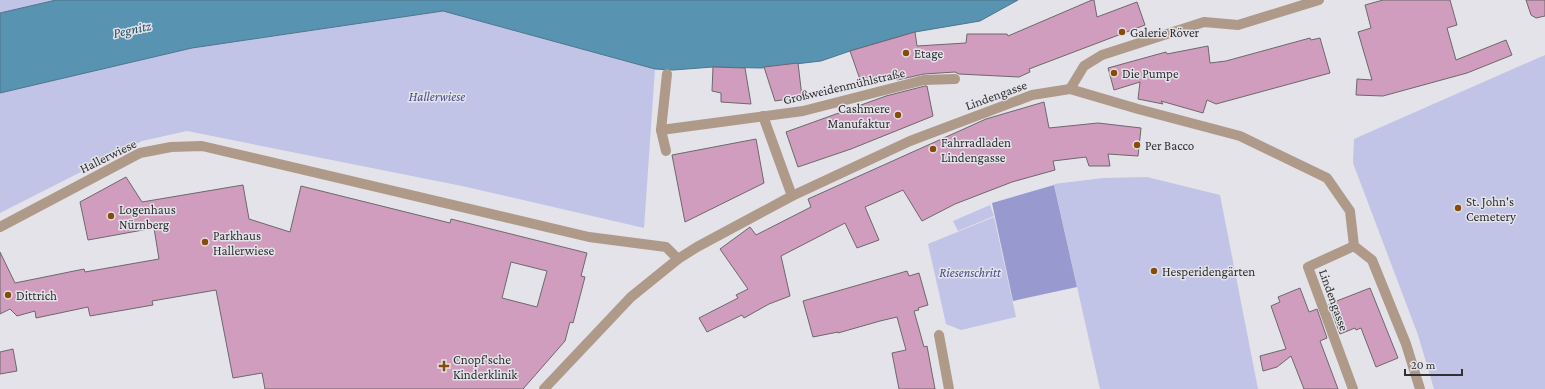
<svg xmlns="http://www.w3.org/2000/svg" width="1545" height="389" viewBox="0 0 1545 389" font-family="'Crimson Pro',serif">
	<style>
		.green { fill: #c1c4e6 }
		.forest { fill: #989acf }
		.water { fill: #5893b1; stroke: #4c768b }
		.building { fill: #d19dbe; stroke: #6d686b; fill-rule: evenodd }
		.lines { fill: none; stroke-linecap: round; stroke-linejoin: round }
		.minor { stroke: #af9989; stroke-width: 10 }
		.poi-dot { fill: #884c0a; stroke: #e3e3e9; stroke-width: 1.5 }
		.labels { text-anchor: middle; dominant-baseline: central; stroke-width: 3; stroke-linejoin: round; paint-order: stroke }
		.poi-label { font-size: 13px; fill: #313133; stroke: #e3e3e9; text-anchor: start }
		.street-label { font-size: 13px; fill: #313133; stroke: #e3e3e9 }
		.park-label { font-size: 13px; font-style: italic; fill: #4a498b; stroke: #e3e3e9 }
		.water-label { font-size: 14px; font-style: italic; fill: #1e4d64; stroke: #e3e3e9 }
	</style>
	<rect width="100%" height="100%" fill="#e3e3e9"/>
	<g class="green">
		<polygon points="0,0 56,0 0,13"/>
		<polygon points="443,11 655,69 644,228 462,186 187,131 142,141 0,213 0,93 192,48"/>
		<polygon points="1545,55 1545,389 1434,389 1418,335 1353,163 1354,139"/>
		<polygon points="1147,177 1220,195 1258,389 1100,389 1054,184 1103,178"/>
		<polygon points="990,205 994,216 958,231 953,221"/>
		<polygon points="994,217 1016,317 961,330 946,324 928,244"/>
	</g>
	<polygon class="forest" points="1054,185 1077,287 1013,301 992,203"/>
	<polygon class="water" points="56,0 1018,0 980,21 915,32 850,51 821,61 761,68 713,67 673,70 655,69 443,11 192,48 0,93 0,13"/>
	<g class="building">
		<polygon points="1092,0 1094,0 1097,17 1137,2 1145,25 1029,69 1030,72 1019,77 959,74 955,72 924,74 897,80 896,79 862,85 850,51 915,32 917,46 966,43 967,34 1007,34 1008,36"/>
		<polygon points="1383,0 1450,0 1457,25 1447,28 1456,60 1506,40 1512,55 1467,73 1383,96 1356,95 1357,79 1372,80 1358,32 1371,28 1365,5"/>
		<polygon points="1526,0 1545,0 1545,16 1536,18 1531,15"/>
		<polygon points="1310,38 1311,40 1320,38 1330,73 1216,104 1207,100 1203,113 1161,101 1163,104 1138,99 1140,82 1114,90 1108,68 1166,52 1167,54 1208,46 1210,63 1226,61"/>
		<polygon points="798,63 802,97 775,101 764,67"/>
		<polygon points="713,67 745,68 751,104 721,102 721,93 712,91"/>
		<polygon points="925,86 927,86 933,116 851,149 798,167 786,132 886,96"/>
		<polygon points="1044,102 1049,128 1098,123 1141,128 1138,156 1108,154 1110,166 1089,166 1086,157 1053,161 1055,170 1012,182 955,204 922,221 903,190 865,207 879,240 857,248 845,223 781,256 790,296 769,304 744,318 742,315 707,332 699,318 738,298 736,295 748,289 720,249 750,227 756,235 811,207 808,199 986,119"/>
		<polygon points="756,139 764,183 685,222 672,155"/>
		<path d="M126,177L142,202L243,185L249,219L290,232L301,186L450,223L451,219L587,253L581,276L585,277L573,323L570,322L565,341L523,389H265L262,373L233,378L216,290L152,301L153,305L90,316L88,307L36,318L35,311L17,316L10,309L0,314V252L15,283L84,269L85,272L159,259L154,228L88,240L80,202ZM511,262L547,271L537,307L502,298Z"/>
		<polygon points="907,271 909,276 919,273 928,305 918,308 919,310 914,311 924,347 927,346 935,389 899,389 892,353 906,350 897,317 880,321 838,333 838,332 813,337 803,301"/>
		<polygon points="1300,288 1309,312 1317,309 1327,338 1320,341 1338,389 1304,389 1291,356 1277,367 1263,371 1260,356 1286,349 1271,306 1280,302 1278,297"/>
		<polygon points="1370,288 1398,358 1376,367 1361,328 1356,330 1355,328 1340,334 1329,304"/>
		<polygon points="13,349 17,371 0,374 0,352"/>
	</g>
	<g class="lines">
		<g class="minor">
			<polyline points="1070,89 1084,66 1102,55 1204,22 1238,25 1319,0"/>
			<polyline points="763,116 792,196"/>
			<polyline points="661,130 803,111 924,80 955,79"/>
			<polyline points="666,151 661,130 667,74"/>
			<polyline points="0,227 140,153 171,147 202,146 589,237 666,247 678,259"/>
			<polyline points="939,335 949,389"/>
			<polyline points="544,389 631,297 678,259 697,247 792,196 910,141 1032,95 1070,89 1138,109 1240,136 1327,178 1350,211 1354,246 1372,260 1406,344 1420,389"/>
			<polyline points="1353,389 1308,267 1354,246"/>
		</g>
	</g>
	<g class="poi-dot">
		<circle cx="1122" cy="32" r="4"/>
		<circle cx="906" cy="53" r="4"/>
		<circle cx="1114" cy="73" r="4"/>
		<circle cx="898" cy="115" r="4"/>
		<circle cx="1137" cy="145" r="4"/>
		<circle cx="933" cy="149" r="4"/>
		<circle cx="1458" cy="208" r="4"/>
		<circle cx="111" cy="216" r="4"/>
		<circle cx="205" cy="242" r="4"/>
		<circle cx="1154" cy="271" r="4"/>
		<circle cx="8" cy="295" r="4"/>
		<path d="M442 360h4v4h4v4h-4v4h-4v-4h-4v-4h4z"/>
	</g>
	<g class="labels">
		<g class="poi-label">
			<text x="1130" y="32">Galerie Röver</text>
			<text x="914" y="53">Etage</text>
			<text x="1122" y="73">Die Pumpe</text>
			<text x="890" y="108" text-anchor="end">Cashmere<tspan x="890" dy="15">Manufaktur</tspan></text>
			<text x="941" y="142">Fahrradladen<tspan x="941" dy="15">Lindengasse</tspan></text>
			<text x="1145" y="145">Per Bacco</text>
			<text x="1466" y="201">St. John's<tspan x="1466" dy="15">Cemetery</tspan></text>
			<text x="119" y="209">Logenhaus<tspan x="119" dy="15">Nürnberg</tspan></text>
			<text x="213" y="235">Parkhaus<tspan x="213" dy="15">Hallerwiese</tspan></text>
			<text x="1162" y="271">Hesperidengärten</text>
			<text x="16" y="295">Dittrich</text>
			<text x="453" y="359">Cnopf'sche<tspan x="453" dy="15">Kinderklinik</tspan></text>
		</g>
		<g class="street-label">
			<text transform="translate(844 86) rotate(-13)">Großweidenmühlstraße</text>
			<text transform="translate(996 95) rotate(-20)">Lindengasse</text>
			<text transform="translate(108 156) rotate(-26)">Hallerwiese</text>
			<text transform="translate(1334 300) rotate(70)">Lindengasse</text>
		</g>
		<g class="park-label">
			<text x="437" y="96">Hallerwiese</text>
			<text x="970" y="272">Riesenschritt</text>
		</g>
		<g class="water-label">
			<text transform="translate(132 29) rotate(-12)">Pegnitz</text>
		</g>
	</g>
	<path d="M1405 369v6h57v-6" fill="none" stroke="#313133" stroke-width="2"/>
	<text x="1411" y="369" font-size="12" fill="#313133" stroke="#e3e3e9" stroke-width="3" paint-order="stroke">20 m</text>
</svg>
